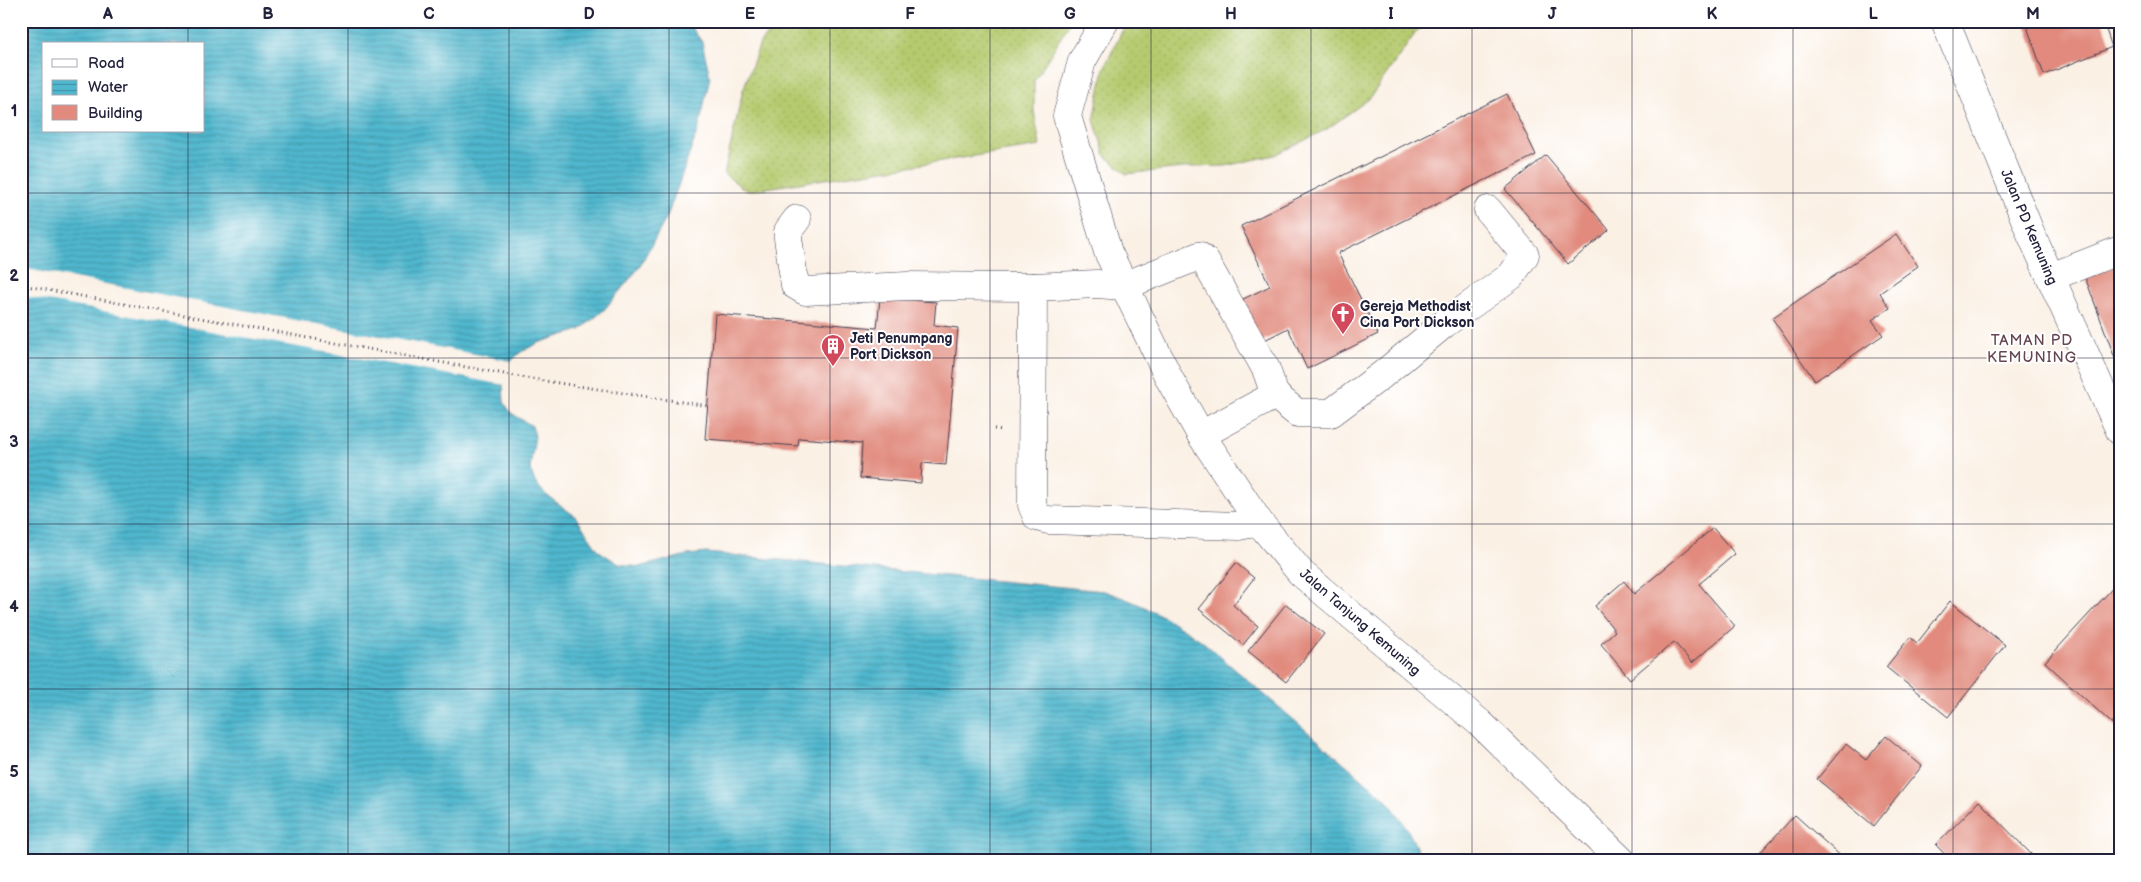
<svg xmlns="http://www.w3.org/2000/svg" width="2141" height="882" viewBox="0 0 2141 882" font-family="'Balsamiq Sans',sans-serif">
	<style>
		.grass { fill: url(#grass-dots); stroke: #6c7654 }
		.water { fill: url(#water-rules); stroke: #396c84; fill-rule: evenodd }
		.pier { fill: #fbf0e4 }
		.building { fill: #e18a7d }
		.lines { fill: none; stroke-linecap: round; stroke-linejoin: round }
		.minor-casing { stroke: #434154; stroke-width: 29 }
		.path { stroke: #434154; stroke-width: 3; stroke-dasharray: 1 4; stroke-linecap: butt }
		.minor { stroke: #fff; stroke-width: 28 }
		.grid { fill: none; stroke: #22223b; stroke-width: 1; stroke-opacity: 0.55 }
		.labels { text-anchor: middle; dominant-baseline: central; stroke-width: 4; stroke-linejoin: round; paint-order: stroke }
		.street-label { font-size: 14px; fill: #22223b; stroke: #fff }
		.poi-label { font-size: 14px; font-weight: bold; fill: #22223b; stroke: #fff; text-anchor: start }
		.neighbourhood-label { font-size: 15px; letter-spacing: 1px; fill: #654652; stroke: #fff }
		.neatline { fill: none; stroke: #22223b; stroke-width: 2 }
		.grid-label { font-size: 16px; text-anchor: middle; font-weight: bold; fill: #22223b }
	</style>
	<defs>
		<pattern id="grass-dots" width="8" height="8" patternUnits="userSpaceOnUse" patternTransform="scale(1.25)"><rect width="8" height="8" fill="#b5ca6e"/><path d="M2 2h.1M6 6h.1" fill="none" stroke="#9bad60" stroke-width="1.8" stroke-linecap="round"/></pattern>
		<pattern id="water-rules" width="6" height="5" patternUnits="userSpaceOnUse" patternTransform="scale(1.25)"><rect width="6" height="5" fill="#50b7ce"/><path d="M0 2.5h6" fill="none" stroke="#4294a8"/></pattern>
	</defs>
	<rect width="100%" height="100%" fill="#fff"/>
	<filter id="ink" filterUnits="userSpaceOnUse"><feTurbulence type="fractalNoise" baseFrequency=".02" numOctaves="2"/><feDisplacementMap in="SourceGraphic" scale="10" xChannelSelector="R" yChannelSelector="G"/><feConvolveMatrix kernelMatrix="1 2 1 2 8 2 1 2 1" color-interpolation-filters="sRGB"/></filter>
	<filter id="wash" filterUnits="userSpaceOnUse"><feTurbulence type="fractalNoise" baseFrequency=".0096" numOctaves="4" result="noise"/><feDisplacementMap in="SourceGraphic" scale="20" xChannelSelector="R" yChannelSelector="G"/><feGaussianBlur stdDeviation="1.12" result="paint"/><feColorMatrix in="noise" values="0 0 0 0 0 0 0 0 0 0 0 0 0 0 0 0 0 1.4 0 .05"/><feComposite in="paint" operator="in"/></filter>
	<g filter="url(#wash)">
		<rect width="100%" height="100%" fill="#fbf0e4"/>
		<g class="grass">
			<polygon points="778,21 1071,21 1034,81 1034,111 1040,146 747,191 724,174 743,90 760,43"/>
			<polygon points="1127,21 1424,21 1369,99 1327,129 1275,155 1225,166 1192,167 1126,174 1105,155 1094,120 1104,68"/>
		</g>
		<path class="water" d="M21,21H687L702,42L710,77L699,127L667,217L638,269L604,310L580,330L538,343L521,352L511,361L503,385L504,402L511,413L532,426L535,436L530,468L535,482L545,494L575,516L599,551L619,564L639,567L687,555L707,553L1104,591C1143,604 1169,618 1202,641L1386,799C1401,818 1414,837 1421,861H21ZM44,44H204V131H44Z"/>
		<polygon class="pier" points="21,268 511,361 514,361 505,385 21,296"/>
		<g id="blocks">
			<g class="building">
				<polygon points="2025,21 2103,21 2112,47 2044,75"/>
				<polygon points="1507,94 1536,155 1338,253 1378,334 1307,369 1288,328 1259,343 1239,301 1270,286 1241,226"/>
				<polygon points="1546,155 1609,230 1568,264 1505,189"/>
				<polygon points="1896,234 1918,266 1880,293 1890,308 1872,320 1883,335 1815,381 1772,318"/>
				<polygon points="2120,264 2120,372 2085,277"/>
				<polygon points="880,298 936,302 934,325 958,328 946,465 922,463 921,483 860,478 862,443 799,438 798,446 705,439 715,314 877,328"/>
				<polygon points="1713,528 1735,554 1699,584 1735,626 1692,663 1674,642 1630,679 1601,644 1615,631 1595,606 1624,581 1634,594"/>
				<polygon points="1236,563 1254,578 1233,605 1258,626 1243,645 1199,609"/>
				<polygon points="2120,580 2120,731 2045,662"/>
				<polygon points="1950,601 2005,645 1948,717 1886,667 1910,637 1917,643"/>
				<polygon points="1286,604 1324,634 1286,682 1248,651"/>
				<polygon points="1886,736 1922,766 1874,826 1817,779 1846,744 1866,760"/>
				<polygon points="1979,801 2038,861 1951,861 1936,845"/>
				<polygon points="1795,815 1844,859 1842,861 1761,861 1756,857"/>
			</g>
		</g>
	</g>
	<g filter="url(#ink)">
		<use href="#blocks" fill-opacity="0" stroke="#434154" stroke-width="1"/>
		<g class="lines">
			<g class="minor-casing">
				<g id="minor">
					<polyline points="1105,21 1082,61 1067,116 1108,252 1170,380 1201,435 1259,522 1301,573 1481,724 1622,861"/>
					<polyline points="1945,21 2031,234 2120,431"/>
					<polyline points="797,219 788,231 788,238 795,285 805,291 907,286 1033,287"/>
					<polyline points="2051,277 2120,250"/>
					<polyline points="1201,435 1275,395 1297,413 1331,413 1382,375 1444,324 1511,276 1525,255 1488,210"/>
					<polyline points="1259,522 1239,526 1048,520 1037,517 1032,505 1033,287 1097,284 1124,286 1199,256 1205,261 1266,369 1275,395"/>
				</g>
			</g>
			<g class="path">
				<polyline points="21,285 526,378 708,406"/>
				<polyline points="994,429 1003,430"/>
			</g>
			<use href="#minor" class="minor"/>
		</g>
	</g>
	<path class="grid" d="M188,21V44M348,21V861M509,21V861M669,21V861M830,21V861M990,21V861M1151,21V861M1311,21V861M1472,21V861M1632,21V861M1793,21V861M1953,21V861M188,131V861M21,193H2120M21,358H2120M21,524H2120M21,689H2120"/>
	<defs>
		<g id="church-pin" transform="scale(1.25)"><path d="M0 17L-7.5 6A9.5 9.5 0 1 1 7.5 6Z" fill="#d1495b" stroke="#fff"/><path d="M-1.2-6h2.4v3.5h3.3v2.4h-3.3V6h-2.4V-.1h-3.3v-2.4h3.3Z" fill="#fff"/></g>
		<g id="building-pin" transform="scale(1.25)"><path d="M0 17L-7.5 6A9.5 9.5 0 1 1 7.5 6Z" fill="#d1495b" stroke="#fff"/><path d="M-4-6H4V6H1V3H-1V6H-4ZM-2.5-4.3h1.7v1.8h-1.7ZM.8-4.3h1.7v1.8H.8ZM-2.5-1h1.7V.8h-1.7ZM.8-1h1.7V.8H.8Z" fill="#fff"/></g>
	</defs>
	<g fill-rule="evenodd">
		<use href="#church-pin" x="1343" y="314"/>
		<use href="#building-pin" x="833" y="346"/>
	</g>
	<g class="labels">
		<g class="street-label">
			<text transform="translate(2029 227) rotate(67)">Jalan PD Kemuning</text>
			<text transform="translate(1360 622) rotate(41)">Jalan Tanjung Kemuning</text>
		</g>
		<g class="poi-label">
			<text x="1360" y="306">Gereja Methodist<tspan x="1360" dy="16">Cina Port Dickson</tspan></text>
			<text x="850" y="338">Jeti Penumpang<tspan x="850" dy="16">Port Dickson</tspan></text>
		</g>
		<g class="neighbourhood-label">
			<text x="2032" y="340">TAMAN PD<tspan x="2032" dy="17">KEMUNING</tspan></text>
		</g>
	</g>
	<rect width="2141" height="882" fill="none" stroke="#fff" stroke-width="55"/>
	<rect x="42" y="42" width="162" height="90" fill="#ffffff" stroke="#a7a7b1"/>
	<rect x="52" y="59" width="25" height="8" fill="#ffffff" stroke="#a7a7b1"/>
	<text x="88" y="68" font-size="15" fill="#22223b">Road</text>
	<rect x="52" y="80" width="25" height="15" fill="url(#water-rules)" stroke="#a7a7b1"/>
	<text x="88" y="92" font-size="15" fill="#22223b">Water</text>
	<rect x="52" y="105" width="25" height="15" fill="#e18a7d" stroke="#a7a7b1"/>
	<text x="88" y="118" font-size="15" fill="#22223b">Building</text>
	<rect x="28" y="28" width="2086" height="826" class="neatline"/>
	<g class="grid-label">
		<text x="108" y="19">A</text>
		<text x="268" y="19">B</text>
		<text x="429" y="19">C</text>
		<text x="589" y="19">D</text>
		<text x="750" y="19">E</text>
		<text x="910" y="19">F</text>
		<text x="1070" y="19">G</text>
		<text x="1231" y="19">H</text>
		<text x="1391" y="19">I</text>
		<text x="1552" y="19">J</text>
		<text x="1712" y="19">K</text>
		<text x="1873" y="19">L</text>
		<text x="2033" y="19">M</text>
		<text x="14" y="116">1</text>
		<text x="14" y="281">2</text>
		<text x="14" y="447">3</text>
		<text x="14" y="612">4</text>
		<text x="14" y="777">5</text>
	</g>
</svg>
